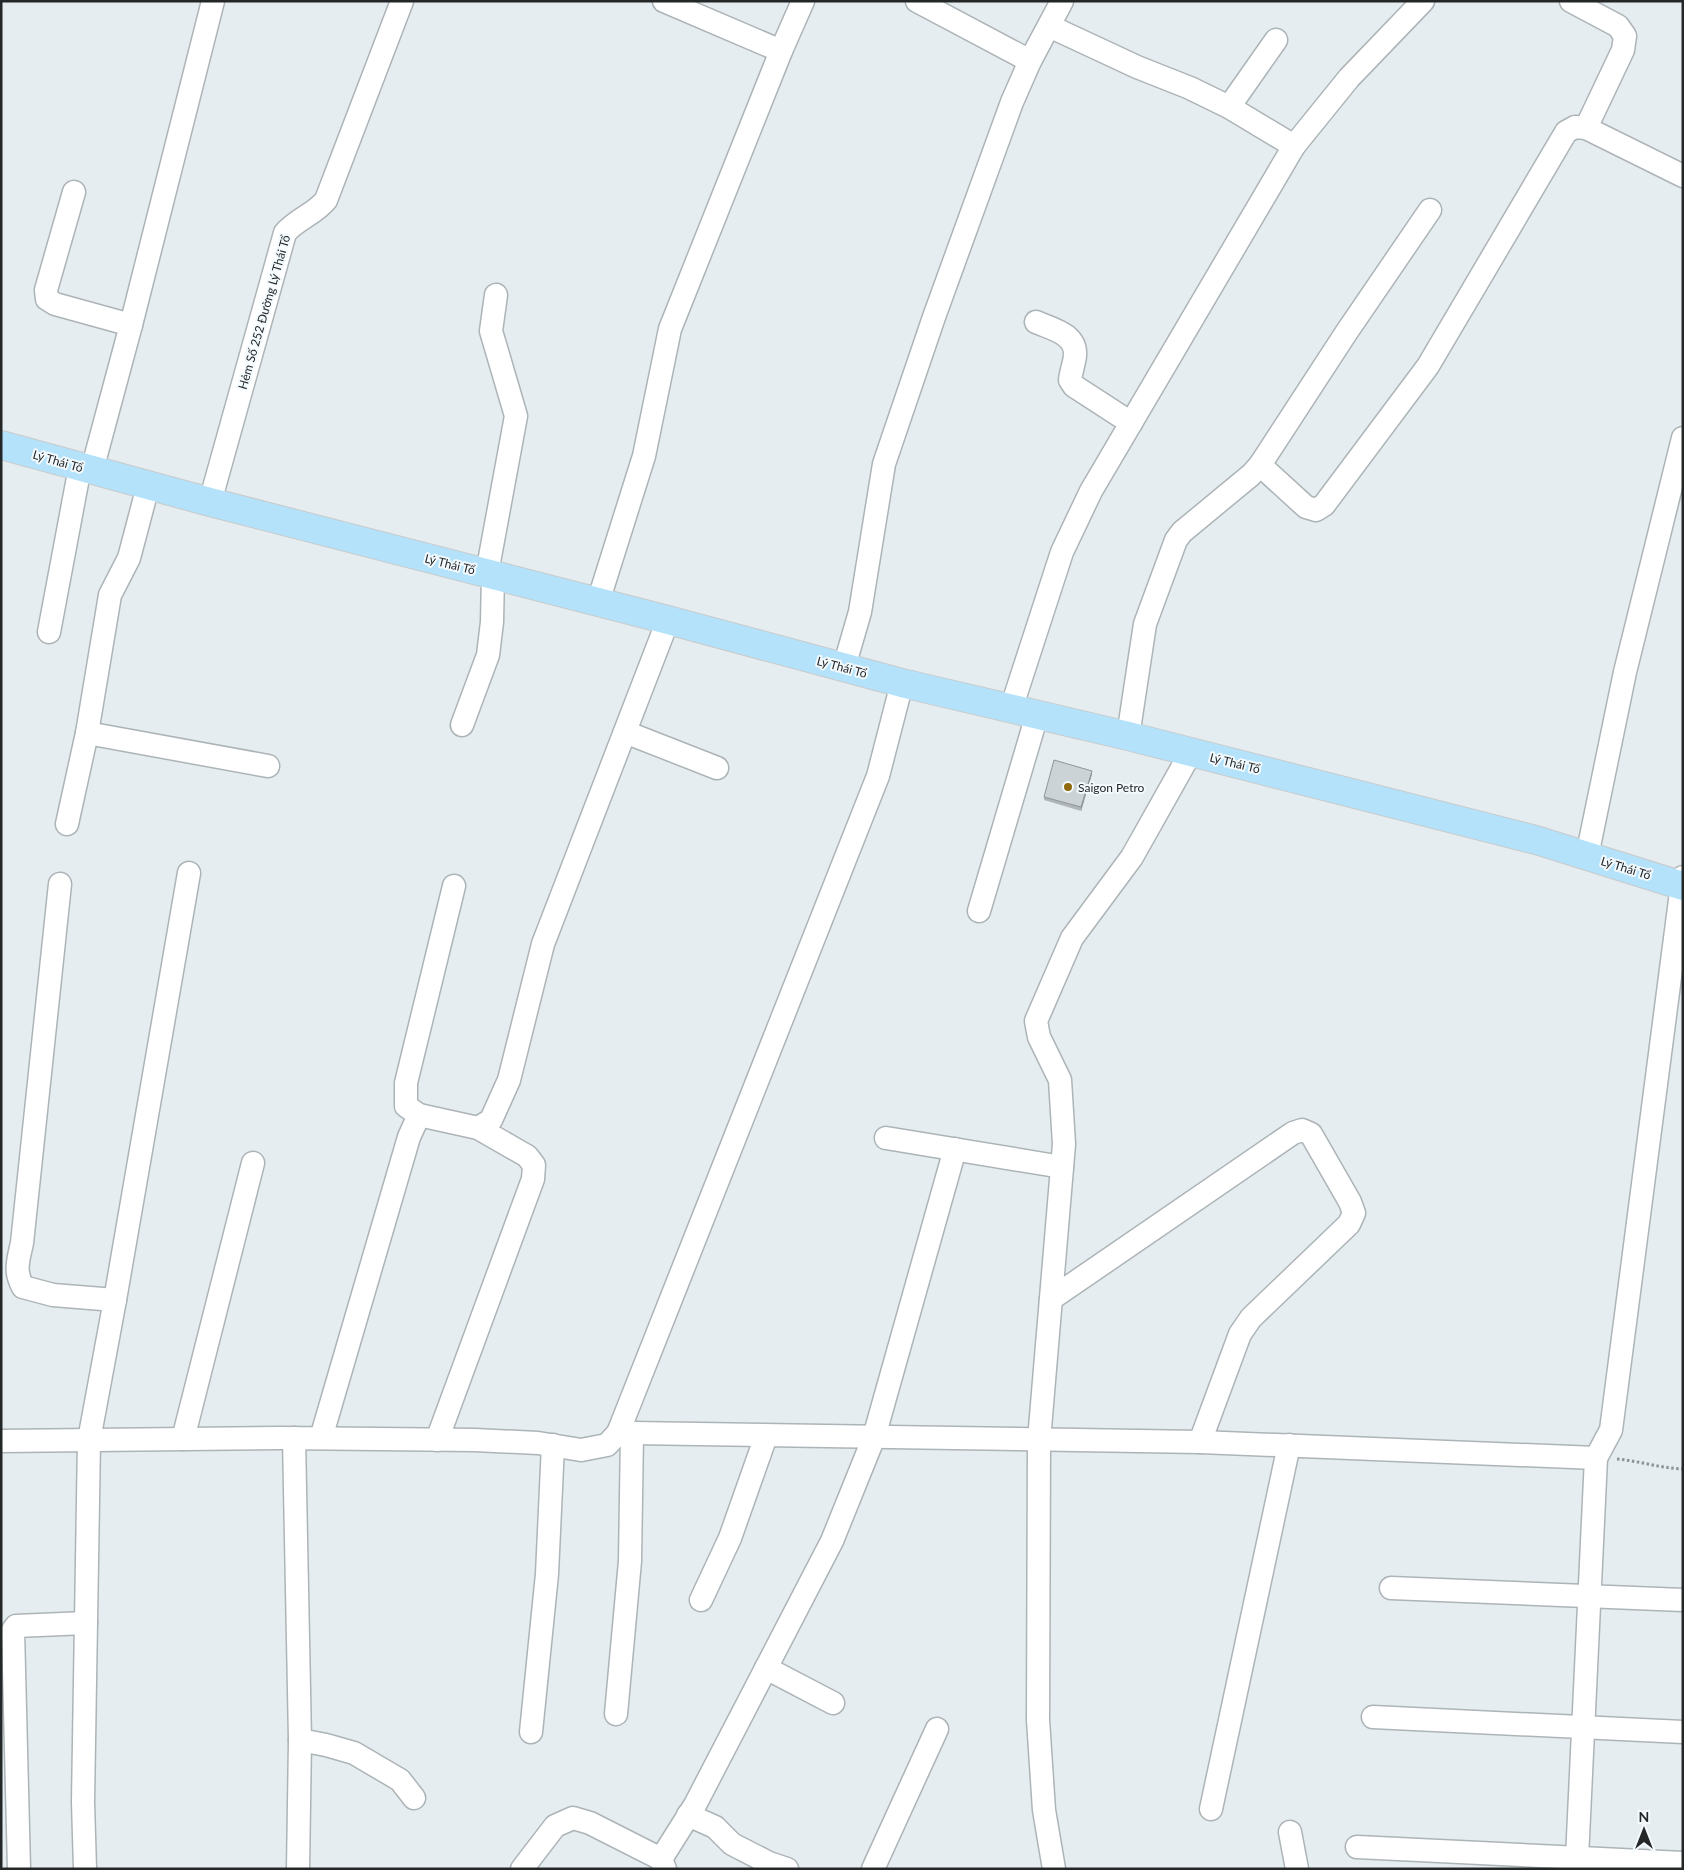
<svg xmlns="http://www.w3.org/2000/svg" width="1684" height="1870" viewBox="0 0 1684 1870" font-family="Lato,sans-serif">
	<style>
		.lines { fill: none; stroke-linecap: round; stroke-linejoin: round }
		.minor-casing { stroke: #adb4b7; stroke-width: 25 }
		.major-casing { stroke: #cacbcb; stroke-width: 30 }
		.path { stroke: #8d9396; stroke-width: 3; stroke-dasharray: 2.5 2.5; stroke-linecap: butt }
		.minor { stroke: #fff; stroke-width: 22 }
		.major { stroke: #b3e2fa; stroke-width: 28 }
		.wall { fill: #afb5b9 }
		.shaded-wall { fill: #8f9496 }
		.building { fill: #ccd3d7; stroke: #8f9496 }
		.poi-dot { fill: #90680f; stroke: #f3fafe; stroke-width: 2 }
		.labels { text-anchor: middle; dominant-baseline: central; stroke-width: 4; stroke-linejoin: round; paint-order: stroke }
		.street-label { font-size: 12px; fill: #242728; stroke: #f3fafe }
		.poi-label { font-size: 12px; fill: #242728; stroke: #f3fafe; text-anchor: start }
	</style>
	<rect width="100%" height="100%" fill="#e5edf1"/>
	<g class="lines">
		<g class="minor-casing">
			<g id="minor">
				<polyline points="664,1 781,51"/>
				<polyline points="917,1 1030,61"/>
				<polyline points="1571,1 1618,26 1625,36 1623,50 1586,128"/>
				<polyline points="1049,26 1137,67 1190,88 1229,107 1294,146"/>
				<polyline points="1229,107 1276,40"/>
				<polyline points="74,192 46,290 47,299 55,304 131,325"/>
				<path d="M1036,322C1052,329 1077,334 1075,356C1074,364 1071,372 1070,380L1074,386L1131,423"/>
				<polyline points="1260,465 1306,507 1316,510 1324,505 1428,366 1566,132 1575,127 1586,128 1683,176"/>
				<polyline points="92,470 131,325 213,1"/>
				<path d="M210,502L285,233C297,219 315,214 326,200L402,1"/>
				<polyline points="487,573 516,416 491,331 496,295"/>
				<polyline points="598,602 644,456 670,329 781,51 803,1"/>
				<polyline points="49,632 80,467"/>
				<polyline points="844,667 860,612 884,464 934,317 1012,102 1030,61 1062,1"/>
				<polyline points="1011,709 1062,552 1091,491 1294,146 1349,78 1423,1"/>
				<polyline points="462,725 488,655 492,622 493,575"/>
				<polyline points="625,732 717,768"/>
				<polyline points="87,733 268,766"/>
				<polyline points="1128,736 1145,624 1176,540 1182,532 1251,475 1260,465 1346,333 1430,210"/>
				<polyline points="67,824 87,733 110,595 129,558 148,486"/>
				<polyline points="1587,856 1625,672 1683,438"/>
				<path d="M60,884L22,1243C18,1261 14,1271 23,1287L53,1295L115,1300"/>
				<polyline points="979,911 1037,715"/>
				<polyline points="478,1128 491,1120 509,1080 543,944 668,620"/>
				<polyline points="886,1138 1062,1167"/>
				<polyline points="1051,1299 1293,1133 1302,1130 1311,1134 1350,1202 1354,1213 1349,1224 1251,1318 1240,1334 1200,1442"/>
				<polyline points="618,1433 878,776 902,683"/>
				<polyline points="294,1438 300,1740 298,1869"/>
				<polyline points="321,1438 409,1137 419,1115"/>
				<polyline points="183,1439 253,1163"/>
				<polyline points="437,1440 533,1179 534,1165 527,1156 478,1128 419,1115 406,1106 406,1083 454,886"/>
				<polyline points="1,1441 280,1438 475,1440 538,1443 581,1450 607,1445 618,1433 632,1433 1200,1442 1596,1458 1611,1430 1683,877"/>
				<polyline points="1391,1588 1683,1600"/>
				<polyline points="701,1600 730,1538 766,1436"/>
				<polyline points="766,1668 833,1703"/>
				<polyline points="616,1714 630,1561 632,1433"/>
				<polyline points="1373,1717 1683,1732"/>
				<polyline points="531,1732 547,1574 553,1445"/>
				<polyline points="300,1740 326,1745 354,1753 400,1780 414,1798"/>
				<polyline points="1211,1809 1289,1445"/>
				<polyline points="688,1815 715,1827 732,1844 769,1863 787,1869"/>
				<polyline points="1290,1832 1297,1869"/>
				<polyline points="1357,1847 1683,1863"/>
				<polyline points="1577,1858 1596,1458"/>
				<polyline points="661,1859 695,1805 832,1541 874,1437 955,1149"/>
				<polyline points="19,1869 13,1630 16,1626 86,1623"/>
				<polyline points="85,1869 83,1802 89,1440 115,1300 189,873"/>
				<polyline points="522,1869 555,1826 573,1818 590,1823 661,1859 665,1869"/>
				<polyline points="873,1869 937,1729"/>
				<polyline points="1054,1869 1044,1810 1038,1720 1039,1440 1064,1144 1060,1080 1039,1037 1036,1021 1072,938 1132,857 1191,752"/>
			</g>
		</g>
		<g class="major-casing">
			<polyline id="major" points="1,445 210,502 668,620 902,683 1128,736 1536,840 1683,886"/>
		</g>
		<path class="path" d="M1617,1459C1639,1461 1660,1468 1683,1469"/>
		<use href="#minor" class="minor"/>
		<use href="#major" class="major"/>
	</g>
	<polygon class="wall" points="1092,774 1081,811 1044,800 1044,797"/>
	<polygon class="shaded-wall" points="1092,771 1092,774 1081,811 1081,807"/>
	<polygon class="building" points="1054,760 1092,771 1081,807 1044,797"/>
	<circle class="poi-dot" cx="1068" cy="787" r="5"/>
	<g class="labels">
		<g class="street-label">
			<text transform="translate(264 312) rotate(-74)">Hẻm Số 252 Đường Lý Thái Tổ</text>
			<text transform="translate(58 461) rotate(16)">Lý Thái Tổ</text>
			<text transform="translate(450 564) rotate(14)">Lý Thái Tổ</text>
			<text transform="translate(842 667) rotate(15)">Lý Thái Tổ</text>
			<text transform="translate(1235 763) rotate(14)">Lý Thái Tổ</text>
			<text transform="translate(1626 868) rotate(17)">Lý Thái Tổ</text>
		</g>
		<g class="poi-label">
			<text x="1078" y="787">Saigon Petro</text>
		</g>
	</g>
	<rect width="1684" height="1870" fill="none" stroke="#242728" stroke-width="5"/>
	<g transform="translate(1644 1830)" stroke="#f3fafe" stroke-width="4" paint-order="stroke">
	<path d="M0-4L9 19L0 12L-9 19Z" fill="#242728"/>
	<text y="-8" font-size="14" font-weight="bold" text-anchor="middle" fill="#242728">N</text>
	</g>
</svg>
